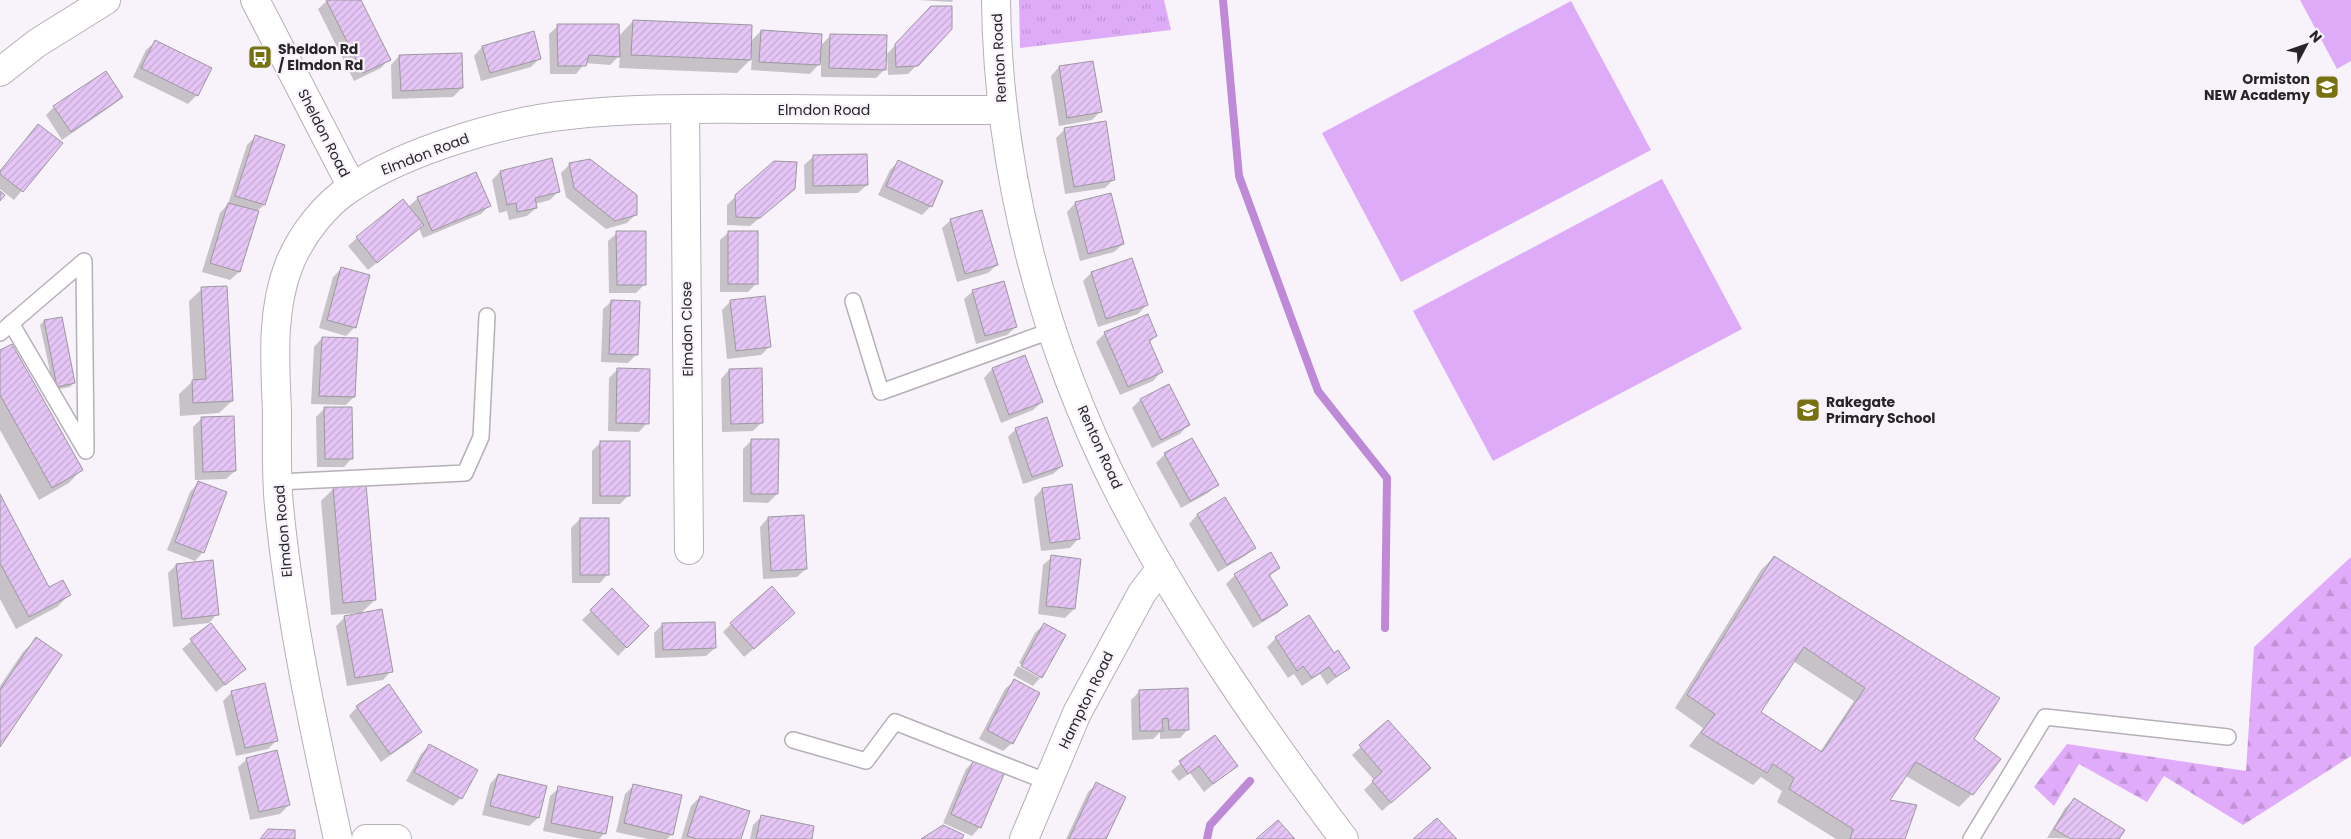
<svg xmlns="http://www.w3.org/2000/svg" width="2351" height="839" viewBox="0 0 2351 839" font-family="Poppins,sans-serif">
	<style>
		.grass { fill: #deabf8 }
		.forest { fill: url(#forest-firs) }
		.park { fill: url(#park-tufts) }
		.shadow { fill: #0003; fill-rule: evenodd }
		.lines { fill: none; stroke-linecap: round; stroke-linejoin: round }
		.stream { stroke: #be8ad7; stroke-width: 8 }
		.building { fill: url(#building-hatch); stroke: #9c989f; fill-rule: evenodd }
		.service-casing { stroke: #b5b0b7; stroke-width: 18 }
		.minor-casing { stroke: #b5b0b7; stroke-width: 30 }
		.service { stroke: #fff; stroke-width: 15 }
		.minor { stroke: #fff; stroke-width: 28 }
		.labels { text-anchor: middle; dominant-baseline: central; stroke-width: 4.5; stroke-linejoin: round; paint-order: stroke }
		.poi-label { font-size: 14px; font-weight: bold; fill: #262527; stroke: #f8f3fb; text-anchor: start }
		.street-label { font-size: 14px; fill: #262527; stroke: #f8f3fb }
	</style>
	<defs>
		<pattern id="forest-firs" width="22" height="20" patternUnits="userSpaceOnUse" patternTransform="scale(1.25)"><rect width="22" height="20" fill="#e0abfa"/><path d="M5 1l3.5 6h-7zM16 11l3.5 6h-7z" fill="#c093d6"/></pattern>
		<pattern id="park-tufts" width="24" height="20" patternUnits="userSpaceOnUse" patternTransform="scale(1.25)"><rect width="24" height="20" fill="#deabf8"/><path d="M3 7l-1-3M5 7V3M7 7l1-3M15 17l-1-3M17 17v-4M19 17l1-3" fill="none" stroke="#be93d5"/></pattern>
		<pattern id="building-hatch" width="6" height="6" patternUnits="userSpaceOnUse" patternTransform="scale(1.25)"><rect width="6" height="6" fill="#e5c5f5"/><path d="M-1 1l2-2M0 6l6-6M5 7l2-2" fill="none" stroke="#c4a9d2"/></pattern>
	</defs>
	<rect width="100%" height="100%" fill="#f8f3fb"/>
	<g class="grass">
		<polygon points="2300,0 2351,0 2351,61 2337,69"/>
		<polygon points="1571,1 1651,150 1401,282 1322,133"/>
		<polygon points="1662,179 1742,329 1493,461 1413,311"/>
	</g>
	<polygon class="forest" points="2351,557 2351,756 2243,825 2164,776 2147,802 2079,764 2054,806 2034,787 2067,744 2246,771 2254,647"/>
	<polygon class="park" points="1019,0 1164,0 1171,30 1020,48"/>
	<g class="shadow">
		<polygon points="359,0 389,59 381,68 354,81 318,9 328,0"/>
		<polygon points="918,0 953,0 952,2"/>
		<polygon points="923,16 917,65 908,74 888,75 887,54"/>
		<polygon points="633,21 750,42 761,31 820,46 830,36 885,69 876,78 821,77 821,62 810,74 751,70 752,58 737,73 619,68 620,55 610,65 585,63 576,74 550,74 549,34 558,26 618,37"/>
		<polygon points="155,42 197,95 188,104 133,77 146,50"/>
		<polygon points="482,47 540,58 531,67 481,81 474,56"/>
		<polygon points="399,56 462,88 453,97 392,99 391,65"/>
		<polygon points="1059,67 1100,112 1092,120 1059,126 1051,76"/>
		<polygon points="122,97 113,105 62,140 46,115 54,107"/>
		<polygon points="38,125 61,143 14,200 0,189 0,171"/>
		<polygon points="1065,129 1114,179 1105,188 1065,194 1056,138"/>
		<polygon points="255,137 264,205 257,211 239,272 230,280 202,272 220,213 228,204 247,145"/>
		<polygon points="813,157 867,185 858,193 805,194 804,165"/>
		<polygon points="898,162 942,182 931,206 922,215 878,195 890,170"/>
		<polygon points="570,164 636,214 627,223 606,229 566,197 561,173"/>
		<polygon points="500,172 558,192 550,200 535,204 536,208 527,216 509,220 507,211 499,213 492,180"/>
		<polygon points="736,196 785,197 750,226 727,225 727,205"/>
		<polygon points="418,198 489,206 481,214 423,238 419,228 368,270 348,246 357,238 408,207"/>
		<polygon points="1075,203 1123,244 1114,252 1080,261 1067,212"/>
		<polygon points="951,220 997,265 988,273 957,282 942,228"/>
		<polygon points="729,232 757,283 748,292 720,292 720,240"/>
		<polygon points="617,233 645,284 636,293 609,293 608,241"/>
		<polygon points="341,269 355,327 346,336 319,328 333,277"/>
		<polygon points="1091,273 1147,305 1138,314 1098,327 1083,281"/>
		<polygon points="202,289 232,401 219,413 180,416 179,394 193,381 189,301"/>
		<polygon points="973,291 1016,327 1007,335 976,344 964,299"/>
		<polygon points="764,298 770,346 761,355 727,359 722,310 730,302"/>
		<polygon points="612,301 637,354 628,363 601,362 603,309"/>
		<polygon points="61,318 74,383 70,387 54,390 40,325 44,321"/>
		<polygon points="1105,333 1156,336 1149,343 1161,372 1153,381 1120,395 1096,342"/>
		<polygon points="322,338 354,397 346,405 311,404 314,347"/>
		<polygon points="0,352 81,470 69,483 39,500 0,430"/>
		<polygon points="1024,357 1042,402 1033,410 1001,423 984,378 992,369"/>
		<polygon points="617,370 647,423 639,432 608,431 609,378"/>
		<polygon points="729,370 762,422 753,431 722,432 721,379"/>
		<polygon points="1168,386 1188,425 1180,434 1152,448 1132,408 1140,400"/>
		<polygon points="325,408 352,458 344,467 317,467 316,417"/>
		<polygon points="202,418 235,471 226,479 195,480 193,427"/>
		<polygon points="1016,429 1062,466 1053,474 1023,484 1008,437"/>
		<polygon points="1192,439 1217,485 1208,493 1181,508 1156,463 1165,454"/>
		<polygon points="752,440 777,494 768,503 743,502 743,449"/>
		<polygon points="601,442 629,495 620,504 592,504 592,451"/>
		<polygon points="198,483 203,552 195,561 167,550 190,492"/>
		<polygon points="334,488 375,600 360,614 391,671 383,680 347,686 336,626 345,617 359,615 359,613 331,615 321,501"/>
		<polygon points="1042,489 1078,539 1070,548 1041,551 1034,498"/>
		<polygon points="0,497 49,589 69,595 57,607 16,629 0,599"/>
		<polygon points="1225,499 1254,548 1245,556 1218,572 1189,524 1197,515"/>
		<polygon points="768,518 806,569 797,577 763,579 760,527"/>
		<polygon points="580,519 608,574 600,583 572,583 571,528"/>
		<polygon points="1052,557 1074,609 1065,618 1038,614 1043,565"/>
		<path d="M1774,557L1972,739L1999,759L1972,794L1959,807L1906,776L1888,801L1904,839H1836L1777,802L1782,791L1761,777L1753,785L1689,746L1703,728L1675,708L1761,570ZM1793,661L1854,701L1820,752L1760,712Z"/>
		<polygon points="176,565 217,614 209,623 173,627 168,573"/>
		<polygon points="1279,567 1269,577 1286,605 1278,613 1253,628 1226,584 1235,575"/>
		<polygon points="612,590 647,626 618,656 582,620"/>
		<polygon points="1308,617 1333,654 1348,668 1327,685 1320,674 1302,686 1294,674 1288,678 1267,647 1276,638"/>
		<polygon points="785,622 744,657 723,632 731,624"/>
		<polygon points="663,624 715,648 706,656 655,658 654,633"/>
		<polygon points="1044,624 1041,677 1040,678 1040,675 1019,663 1035,633"/>
		<polygon points="210,625 244,669 216,692 182,649"/>
		<polygon points="36,639 0,745 0,686 23,652"/>
		<polygon points="1018,666 1040,678 1033,686 1013,675"/>
		<polygon points="1014,681 1012,743 1003,751 979,739 1005,689"/>
		<polygon points="1140,691 1188,729 1180,738 1160,739 1160,732 1153,739 1132,740 1131,700"/>
		<polygon points="232,692 276,741 268,749 236,756 223,701"/>
		<polygon points="357,707 421,732 412,740 381,762 349,716"/>
		<polygon points="1388,722 1420,777 1382,811 1364,790 1374,780 1352,755"/>
		<polygon points="1215,736 1236,766 1204,792 1190,773 1179,781 1171,771"/>
		<polygon points="430,745 461,798 453,806 406,781 421,754"/>
		<polygon points="247,759 289,805 280,814 250,820 238,767"/>
		<polygon points="975,760 980,827 972,836 943,823 966,769"/>
		<polygon points="498,775 545,787 538,818 529,826 482,815 490,784"/>
		<polygon points="1097,784 1104,839 1066,839 1088,792"/>
		<polygon points="633,786 672,834 667,839 648,839 616,832 625,794"/>
		<polygon points="559,788 605,833 599,839 583,839 543,831 550,796"/>
		<polygon points="700,797 740,839 681,839 691,806"/>
		<polygon points="2074,799 2118,839 2047,838 2065,808"/>
		<polygon points="761,817 810,839 750,839 753,825"/>
	</g>
	<g class="lines">
		<g class="stream">
			<polyline points="1223,0 1239,176 1318,391 1387,478 1385,628"/>
			<polyline points="1207,839 1210,825 1250,781"/>
		</g>
	</g>
	<g class="building">
		<polygon points="326,0 361,0 391,60 363,73"/>
		<polygon points="931,6 952,6 952,29 918,66 896,67 895,44"/>
		<polygon points="633,20 752,25 751,60 631,55"/>
		<polygon points="557,24 619,24 620,57 589,55 586,66 558,66"/>
		<polygon points="761,30 822,34 820,65 759,62"/>
		<polygon points="534,31 541,59 490,73 482,46"/>
		<polygon points="830,34 887,35 886,70 829,68"/>
		<polygon points="155,40 212,68 198,96 141,68"/>
		<polygon points="462,53 463,88 401,91 399,55"/>
		<polygon points="1093,61 1102,112 1067,118 1059,66"/>
		<polygon points="106,71 123,97 71,132 53,106"/>
		<polygon points="1106,121 1115,180 1074,187 1064,128"/>
		<polygon points="38,124 63,143 23,192 0,174 0,171"/>
		<polygon points="255,135 285,145 265,205 235,196"/>
		<polygon points="867,154 868,185 813,186 813,155"/>
		<polygon points="552,158 560,192 535,198 537,208 517,212 516,203 507,205 500,171"/>
		<polygon points="590,159 637,195 637,215 615,221 574,188 569,163"/>
		<polygon points="898,160 943,181 932,207 886,186"/>
		<polygon points="774,161 797,162 795,189 760,218 736,217 735,195"/>
		<polygon points="476,172 491,206 432,231 417,197"/>
		<polygon points="0,191 5,195 0,201"/>
		<polygon points="1111,193 1124,244 1088,254 1075,202"/>
		<polygon points="403,199 424,225 377,263 356,237"/>
		<polygon points="228,203 259,211 240,272 210,263"/>
		<polygon points="982,210 998,265 965,274 950,219"/>
		<polygon points="616,231 646,231 646,285 617,285"/>
		<rect x="728" y="231" width="30" height="53"/>
		<polygon points="1132,258 1148,305 1106,319 1091,272"/>
		<polygon points="341,267 370,275 356,328 327,320"/>
		<polygon points="1004,281 1017,327 985,336 972,290"/>
		<polygon points="227,286 233,401 193,403 192,380 206,379 201,287"/>
		<polygon points="765,296 771,347 736,351 730,300"/>
		<polygon points="611,300 640,301 638,355 609,354"/>
		<polygon points="1148,314 1157,336 1149,340 1163,372 1128,387 1104,332"/>
		<polygon points="62,317 75,383 57,387 44,320"/>
		<polygon points="322,337 358,338 355,397 319,396"/>
		<polygon points="12,344 83,470 52,488 0,395 0,350"/>
		<polygon points="1025,355 1043,402 1009,415 992,368"/>
		<polygon points="617,368 650,369 649,424 616,423"/>
		<polygon points="762,368 763,423 731,424 729,369"/>
		<polygon points="1169,384 1190,425 1161,440 1140,399"/>
		<polygon points="324,407 352,407 353,459 325,459"/>
		<polygon points="234,416 236,471 203,472 201,417"/>
		<polygon points="1047,417 1063,466 1032,477 1015,428"/>
		<polygon points="1192,438 1219,485 1190,501 1164,453"/>
		<polygon points="751,439 779,439 778,494 751,494"/>
		<rect x="600" y="441" width="30" height="55"/>
		<polygon points="198,481 227,492 204,553 175,542"/>
		<polygon points="366,484 376,600 343,603 333,487"/>
		<polygon points="1072,484 1080,539 1050,543 1042,488"/>
		<polygon points="0,494 49,587 63,580 71,595 29,617 0,563"/>
		<polygon points="1225,497 1256,548 1227,565 1197,514"/>
		<polygon points="804,515 807,569 771,571 768,517"/>
		<rect x="580" y="518" width="29" height="57"/>
		<polygon points="1271,552 1280,568 1269,575 1288,605 1262,621 1234,574"/>
		<polygon points="1051,555 1081,559 1075,609 1046,606"/>
		<path d="M1774,556L2000,698L1974,739L2001,759L1973,795L1916,762L1890,800L1917,805L1905,839H1850L1853,829L1789,789L1794,778L1773,764L1767,773L1701,733L1715,714L1687,695ZM1804,647L1865,688L1822,752L1761,712Z"/>
		<polygon points="213,560 219,615 182,619 176,564"/>
		<polygon points="772,586 795,613 754,649 730,623"/>
		<polygon points="612,588 649,626 627,648 590,610"/>
		<polygon points="382,609 393,672 355,678 344,616"/>
		<polygon points="1309,615 1334,653 1338,650 1350,668 1336,677 1329,667 1312,678 1303,666 1297,671 1275,637"/>
		<polygon points="715,622 716,648 663,650 662,623"/>
		<polygon points="211,623 246,669 225,685 190,639"/>
		<polygon points="1044,623 1066,635 1042,678 1021,666"/>
		<polygon points="36,637 62,655 0,747 0,690"/>
		<polygon points="1014,679 1040,693 1013,744 987,730"/>
		<polygon points="265,683 278,741 245,748 231,691"/>
		<polygon points="389,684 422,732 390,754 356,706"/>
		<polygon points="1188,688 1189,730 1169,730 1168,718 1162,719 1163,731 1140,731 1139,690"/>
		<polygon points="1388,720 1431,768 1391,803 1372,781 1382,772 1359,745"/>
		<polygon points="1215,735 1238,766 1213,784 1199,766 1188,774 1179,761"/>
		<polygon points="429,744 478,770 462,799 414,772"/>
		<polygon points="277,750 290,805 259,812 246,758"/>
		<polygon points="974,759 1005,772 981,828 951,814"/>
		<polygon points="498,774 547,786 539,818 490,806"/>
		<polygon points="1096,782 1126,797 1106,839 1069,839"/>
		<polygon points="633,784 682,795 673,835 624,823"/>
		<polygon points="558,786 613,797 606,834 551,823"/>
		<polygon points="700,796 750,811 741,839 697,839 687,836"/>
		<polygon points="2074,798 2125,830 2119,839 2071,839 2054,829"/>
		<polygon points="761,815 814,826 812,839 756,839"/>
		<polygon points="1437,818 1457,839 1413,839"/>
		<polygon points="1278,820 1295,839 1256,839"/>
		<polygon points="943,825 964,835 962,839 921,839"/>
		<polygon points="268,829 295,830 295,839 260,839"/>
	</g>
	<g class="lines">
		<g class="service-casing">
			<g id="service">
				<polyline points="853,301 881,392 1053,330"/>
				<polyline points="0,333 84,261 86,451 11,323"/>
				<polyline points="278,482 465,473 481,437 487,316"/>
				<polyline points="793,740 866,761 895,722 1048,782"/>
				<polyline points="1971,839 2045,717 2228,737"/>
			</g>
		</g>
		<g class="minor-casing">
			<g id="minor">
				<polyline points="255,0 352,187"/>
				<path d="M996,0C998,171 1043,344 1121,496C1184,617 1263,731 1344,839"/>
				<polyline points="0,72 37,43 106,0"/>
				<polyline points="685,109 689,550"/>
				<path d="M338,839C314,729 290,619 279,506C276,475 277,443 277,412C275,362 271,311 289,265C301,235 325,204 352,187C406,151 505,121 569,115C643,107 718,109 792,109C862,110 932,110 1002,110"/>
				<polyline points="366,839 397,839"/>
				<polyline points="1024,839 1077,713 1142,593 1161,568"/>
			</g>
		</g>
		<use href="#service" class="service"/>
		<use href="#minor" class="minor"/>
	</g>
	<defs>
		<g id="bus-square" transform="scale(1.25)"><rect x="-9" y="-9" width="18" height="18" rx="4" fill="#777112" stroke="#f8f3fb"/><path d="M-5-6H5V4H4V6H2V4H-2V6H-4V4H-5ZM-3.5-4V0h7V-4ZM-3.5 1.2v1.5H-2V1.2ZM2 1.2v1.5H3.5V1.2Z" fill="#fff"/></g>
		<g id="school-square" transform="scale(1.25)"><rect x="-9" y="-9" width="18" height="18" rx="4" fill="#777112" stroke="#f8f3fb"/><path d="M0-5L7-2L0 1L-7-2ZM-4 1L0 2.5L4 1V4Q0 6-4 4Z" fill="#fff"/></g>
	</defs>
	<g fill-rule="evenodd">
		<use href="#bus-square" x="260" y="57"/>
		<use href="#school-square" x="2327" y="87"/>
		<use href="#school-square" x="1808" y="410"/>
	</g>
	<g class="labels">
		<g class="poi-label">
			<text x="278" y="49">Sheldon Rd<tspan x="278" dy="16">/ Elmdon Rd</tspan></text>
			<text x="2310" y="79" text-anchor="end">Ormiston<tspan x="2310" dy="16">NEW Academy</tspan></text>
			<text x="1826" y="402">Rakegate<tspan x="1826" dy="16">Primary School</tspan></text>
		</g>
		<g class="street-label">
			<text transform="translate(999 58) rotate(-93)">Renton Road</text>
			<text x="824" y="110">Elmdon Road</text>
			<text transform="translate(324 133) rotate(63)">Sheldon Road</text>
			<text transform="translate(425 154) rotate(-21)">Elmdon Road</text>
			<text transform="translate(687 329) rotate(-91)">Elmdon Close</text>
			<text transform="translate(1100 447) rotate(66)">Renton Road</text>
			<text transform="translate(283 531) rotate(-95)">Elmdon Road</text>
			<text transform="translate(1086 700) rotate(-64)">Hampton Road</text>
		</g>
	</g>
	<g transform="translate(2306 45) rotate(49)" stroke="#f8f3fb" stroke-width="4" paint-order="stroke">
	<path d="M0-4L9 19L0 12L-9 19Z" fill="#262527"/>
	<text y="-8" font-size="14" font-weight="bold" text-anchor="middle" fill="#262527">N</text>
	</g>
</svg>
